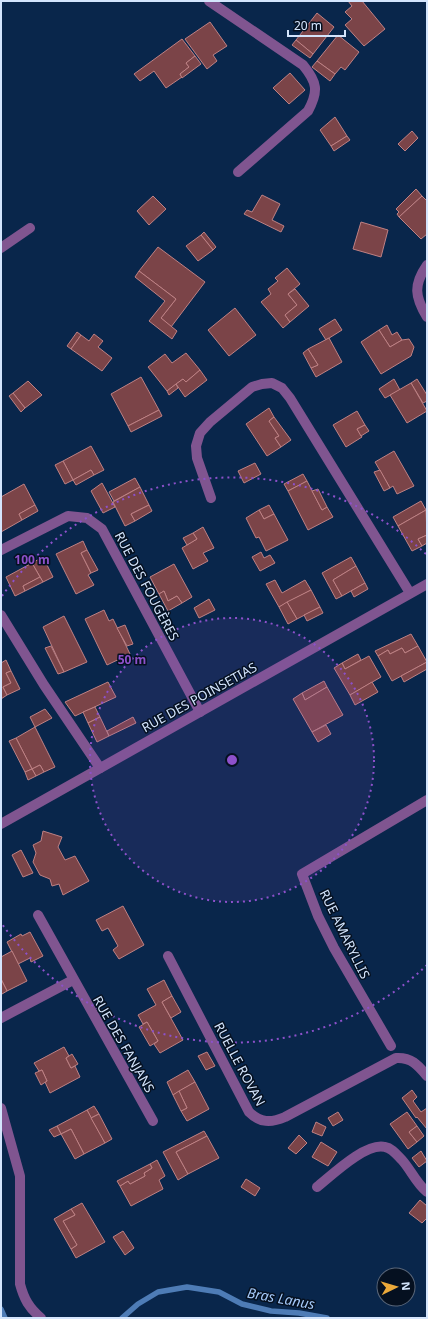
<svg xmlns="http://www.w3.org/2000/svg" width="428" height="1319" viewBox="0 0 428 1319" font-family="'Noto Sans',sans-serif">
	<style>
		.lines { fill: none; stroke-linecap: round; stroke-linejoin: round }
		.stream { stroke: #4e7cb6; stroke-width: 5.5 }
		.building { fill: #7b4448; stroke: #be8184 }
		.minor { stroke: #805590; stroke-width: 10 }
		.ring { fill: none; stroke: #8d51cb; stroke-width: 2; stroke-dasharray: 2 4 }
		.labels { text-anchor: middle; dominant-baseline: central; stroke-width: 3; stroke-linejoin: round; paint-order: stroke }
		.street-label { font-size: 13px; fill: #d4e5fd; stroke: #051020 }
		.water-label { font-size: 14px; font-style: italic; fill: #a6cafa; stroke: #051020 }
		.centre { fill: #8d51cb; stroke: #051020; stroke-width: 2 }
		.ring-label { font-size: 12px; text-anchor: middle; font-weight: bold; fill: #8d51cb; stroke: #051020; stroke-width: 3; stroke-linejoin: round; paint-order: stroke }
	</style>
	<rect width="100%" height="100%" fill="#09264b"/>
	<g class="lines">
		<g class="stream">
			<polyline points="1,1309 5,1318"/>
			<polyline points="122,1318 138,1304 158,1292 187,1287 219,1292 242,1304 271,1311 299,1313 327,1318"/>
		</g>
	</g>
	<g class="building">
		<polygon points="348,1 362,1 385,29 364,46 345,25 352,19 345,12 352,6"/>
		<polygon points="317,13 334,27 313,54 296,40"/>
		<polygon points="210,22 227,46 213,55 217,61 207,69 185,39"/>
		<polygon points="338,35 359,52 345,70 341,67 335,74 317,61"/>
		<polygon points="182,39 195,56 186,63 189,67 180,74 182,77 166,88 154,71 140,81 134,74"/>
		<polygon points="296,40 313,54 310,58 292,45"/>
		<polygon points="195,56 201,64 182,78 180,74 189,67 186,63"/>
		<polygon points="317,61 335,74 330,81 312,67"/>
		<polygon points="290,73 305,90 289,104 273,88"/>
		<polygon points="335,117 347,136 331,146 320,130"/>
		<polygon points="412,131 418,138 405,151 398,144"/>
		<polygon points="347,136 350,140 334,151 331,146"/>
		<polygon points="416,189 422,196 399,217 397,214 399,212 396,209"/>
		<polygon points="262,195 280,204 272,220 284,226 281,232 244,214 247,210 252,212"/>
		<polygon points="153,196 166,209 149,225 137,211"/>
		<polygon points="422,196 427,201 427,234 421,239 399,217"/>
		<polygon points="361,222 388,230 381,257 353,249"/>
		<polygon points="204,232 216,247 213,250 201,235"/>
		<polygon points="201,235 213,250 198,261 186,246"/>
		<polygon points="158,247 205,282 171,327 161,318 176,299 139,271"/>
		<polygon points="287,268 300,284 288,294 297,305 285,315 290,322 283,328 261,302 271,294 268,289 278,281 275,278"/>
		<polygon points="139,271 176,299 161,318 177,331 172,339 149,321 165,301 135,277"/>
		<polygon points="295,289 309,306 290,322 285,315 297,305 288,294"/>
		<polygon points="235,308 256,335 229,356 208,330"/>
		<polygon points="335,319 342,330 326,340 319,329"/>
		<polygon points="387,325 392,335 397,332 402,340 390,347 379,330"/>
		<polygon points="379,330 390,347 402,340 409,339 414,347 411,356 381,374 361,342"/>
		<polygon points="77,332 81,335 71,349 67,346"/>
		<polygon points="94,334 103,341 98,347 112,358 102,371 71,349 81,335 89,341"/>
		<polygon points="329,338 342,362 316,377 311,368 318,365 308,349"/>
		<polygon points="308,349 318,365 311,368 303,353"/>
		<polygon points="186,353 200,370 186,382 183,379 167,391 148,367 165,354 172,363"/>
		<polygon points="200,370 207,380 185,397 176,384 183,379 186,382"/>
		<polygon points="141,377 159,410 128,426 111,394"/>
		<polygon points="394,379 400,390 385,398 379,389"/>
		<polygon points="417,379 427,395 427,401 423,403 411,383"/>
		<polygon points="28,381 42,395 25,408 13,393"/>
		<polygon points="411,383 427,411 407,423 390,395"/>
		<polygon points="176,384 178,388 169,395 167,391"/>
		<polygon points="13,393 25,408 21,412 9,396"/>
		<polygon points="269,408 274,417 269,421 279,436 275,438 281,447 267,456 246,424"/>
		<polygon points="159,410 162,416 131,432 128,426"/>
		<polygon points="357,411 365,425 357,429 362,437 346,447 333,425"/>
		<polygon points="274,417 291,440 281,447 275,438 279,436 269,421"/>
		<polygon points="365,425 369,431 361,436 357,429"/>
		<polygon points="91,446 104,470 94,475 91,470 73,480 63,461"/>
		<polygon points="394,451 414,486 397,494 393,486 390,488 375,462"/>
		<polygon points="63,461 73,480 65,484 55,465"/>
		<polygon points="255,463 261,474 244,483 238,471"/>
		<polygon points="91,470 94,475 76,485 73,480"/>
		<polygon points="380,470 390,488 384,491 374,472"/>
		<polygon points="303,474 307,481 288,491 284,484"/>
		<polygon points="135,478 140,487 114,501 109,492"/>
		<polygon points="307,481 322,510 327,507 333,517 308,530 288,491"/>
		<polygon points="102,483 115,507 103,513 91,491"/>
		<polygon points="24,484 35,505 19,514 22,520 1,532 1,497"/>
		<polygon points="140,487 149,505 131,514 135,521 125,526 113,502"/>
		<polygon points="318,489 327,507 322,510 312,491"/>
		<polygon points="421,501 426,510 398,526 393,517"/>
		<polygon points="35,505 38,511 22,520 19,514"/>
		<polygon points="149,505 152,511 135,521 131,514"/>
		<polygon points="269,505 274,514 264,519 259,510"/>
		<polygon points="259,510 264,519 274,514 288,540 266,551 259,537 256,538 246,518"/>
		<polygon points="426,510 427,535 418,539 422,546 412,551 398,526"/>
		<polygon points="203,527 214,548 203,553 208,561 193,569 182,548 197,539 193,533"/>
		<polygon points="193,533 197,539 187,545 183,538"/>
		<polygon points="427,535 427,543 422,546 418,539"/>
		<polygon points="83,541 87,550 81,553 91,573 88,575 94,585 76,594 56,554"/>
		<polygon points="87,550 98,570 91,573 81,553"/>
		<polygon points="261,552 264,558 270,555 275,563 260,571 252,557"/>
		<polygon points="43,557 53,577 43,582 32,563"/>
		<polygon points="351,557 356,566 333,580 342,596 336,599 322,573"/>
		<polygon points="32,563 40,577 23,586 25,591 15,596 6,577"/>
		<polygon points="174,564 192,597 182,603 177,596 168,601 164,591 159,594 150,577"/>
		<polygon points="356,566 365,583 342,596 333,580"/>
		<polygon points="40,577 43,582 25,591 23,586"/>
		<polygon points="275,580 282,593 305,580 311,590 279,607 266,584"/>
		<polygon points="365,583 368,589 354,597 351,591"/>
		<polygon points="311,590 320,607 297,619 287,602"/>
		<polygon points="164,591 168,601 177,596 182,603 168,611 159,594"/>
		<polygon points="209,599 215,610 199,618 194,608"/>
		<polygon points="287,602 297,619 288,624 279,607"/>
		<polygon points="320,607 323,613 307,621 304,615"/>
		<polygon points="104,610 109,621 113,619 130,654 107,665 85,619"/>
		<polygon points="64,616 87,662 64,672 43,627"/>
		<polygon points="125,625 133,644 127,646 117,628"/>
		<polygon points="411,634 418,646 405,653 402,648 390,654 388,650 378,656 375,651"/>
		<polygon points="51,646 64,672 58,674 45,648"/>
		<polygon points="418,646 427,662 392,681 378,656 388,650 390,654 402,648 405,653"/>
		<polygon points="358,654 361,660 345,669 342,663"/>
		<polygon points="369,656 381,677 350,695 334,668 342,663 345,669"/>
		<polygon points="6,660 11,671 6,673 11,683 3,687 7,695 1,699 1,663"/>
		<polygon points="427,662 427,669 404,682 401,676"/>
		<polygon points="11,671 20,689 7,695 3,687 11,683 6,673"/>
		<polygon points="324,681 327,687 305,700 302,693"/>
		<polygon points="108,682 116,697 75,716 65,702"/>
		<polygon points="372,682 378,692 355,705 350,695"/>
		<polygon points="327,687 343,715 312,732 293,699 302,693 305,700"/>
		<polygon points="95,707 100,717 88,723 83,712"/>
		<polygon points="45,709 52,718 35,727 30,717"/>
		<polygon points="100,717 109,736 97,742 88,723"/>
		<polygon points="133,717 136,723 109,736 107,731"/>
		<polygon points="326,725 331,734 318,742 312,732"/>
		<polygon points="35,727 55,767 44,772 40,765 32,769 16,738"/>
		<polygon points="16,738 32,769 25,772 9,741"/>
		<polygon points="40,765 44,772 36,776 32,769"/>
		<polygon points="32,769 36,776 28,780 25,772"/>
		<polygon points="43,831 62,837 58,847 65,860 75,856 89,881 63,895 59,884 52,886 50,879 40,875 33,862 36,853 33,845 41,841"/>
		<polygon points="21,850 33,873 23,877 12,855"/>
		<polygon points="123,906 144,945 119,959 113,950 118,946 108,928 102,931 96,920"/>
		<polygon points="30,932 43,956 31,962 30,958 18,964 7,942 21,934 22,936"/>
		<polygon points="12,951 27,981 7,991 1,979 1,957"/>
		<polygon points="1,979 7,991 2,994 1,993"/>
		<polygon points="164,980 172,996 162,1002 183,1040 160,1053 154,1044 158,1041 147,1022 143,1024 138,1015 156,1005 147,989"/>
		<polygon points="172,996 181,1012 171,1018 162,1002"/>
		<polygon points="147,1022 158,1041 150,1046 139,1027"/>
		<polygon points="64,1047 69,1056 66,1058 71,1068 75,1066 80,1077 50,1093 45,1082 47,1081 42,1070 39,1071 34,1063"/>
		<polygon points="207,1052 215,1066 206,1070 198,1056"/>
		<polygon points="72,1054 78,1064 71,1068 66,1058"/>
		<polygon points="42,1070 47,1081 41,1085 35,1073"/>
		<polygon points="188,1070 195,1082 173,1095 167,1082"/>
		<polygon points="195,1082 209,1109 187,1121 181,1111 187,1108 179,1091"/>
		<polygon points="412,1090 417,1097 413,1101 421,1112 427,1108 427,1129 417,1117 416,1118 402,1098"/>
		<polygon points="179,1091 187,1108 181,1111 173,1095"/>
		<polygon points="94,1106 99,1114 91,1118 87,1110"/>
		<polygon points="87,1110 105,1143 84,1154 71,1129 61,1134 57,1126"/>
		<polygon points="338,1112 343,1120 333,1126 328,1118"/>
		<polygon points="407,1112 417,1126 409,1132 417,1142 408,1149 390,1124"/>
		<polygon points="99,1114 112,1139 105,1143 91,1118"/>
		<polygon points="316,1122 326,1127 322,1136 312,1132"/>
		<polygon points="57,1126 61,1134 54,1137 49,1130"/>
		<polygon points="417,1126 424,1136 417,1142 409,1132"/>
		<polygon points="71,1129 84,1154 75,1159 61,1134"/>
		<polygon points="204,1131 207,1136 176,1152 188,1174 178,1180 163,1152"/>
		<polygon points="299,1135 307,1143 296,1154 288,1148"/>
		<polygon points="207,1136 219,1158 188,1174 176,1152"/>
		<polygon points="321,1142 337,1152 328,1166 312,1157"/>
		<polygon points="421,1151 427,1161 419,1167 412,1158"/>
		<polygon points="157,1160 165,1176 159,1180 163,1189 131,1206 120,1186 128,1181 130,1184 145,1176 144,1173 152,1168 150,1164"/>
		<polygon points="150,1164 152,1168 144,1173 145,1176 130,1184 128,1181 120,1186 117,1181"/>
		<polygon points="246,1179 260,1188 255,1196 241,1187"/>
		<polygon points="420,1200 427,1206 427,1218 422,1223 409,1213"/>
		<polygon points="82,1203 105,1242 76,1258 71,1249 77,1245 63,1221 75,1215 71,1209"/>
		<polygon points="71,1209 75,1215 63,1221 77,1245 71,1249 54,1219"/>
		<polygon points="123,1231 134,1248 125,1255 113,1237"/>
	</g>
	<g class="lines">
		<g class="minor">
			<path d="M209,1L303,65C317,82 319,91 308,111L238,172"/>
			<polyline points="1,248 30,228"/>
			<path d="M427,265C413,285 415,297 427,317"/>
			<polyline points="211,498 197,458 196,446 200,433 210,422 252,387 262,384 272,383 282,388 290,398 410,593"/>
			<polyline points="1,550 68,516 87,518 102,529 200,712"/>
			<polyline points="1,615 44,685 100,768"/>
			<polyline points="1,824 427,584"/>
			<polyline points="38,915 153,1121"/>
			<path d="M168,956L249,1112C260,1123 271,1123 285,1117L396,1058C411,1057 418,1065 427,1076"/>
			<polyline points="1,1018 73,980"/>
			<polyline points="391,1046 334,948 318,916 302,874 427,800"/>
			<path d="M1,1108L20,1176V1284C24,1299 29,1308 41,1318"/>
			<path d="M317,1187C332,1175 366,1142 385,1147C392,1148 397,1155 402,1160C411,1170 416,1183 427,1192"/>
		</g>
	</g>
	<circle cx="232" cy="760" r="142" fill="#8d51cb" fill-opacity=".12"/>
	<g class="ring">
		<circle cx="232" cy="760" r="142"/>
		<path d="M427 965A283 283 0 0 1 2 924M2 596A283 283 0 0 1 427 555"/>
	</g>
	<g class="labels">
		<g class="street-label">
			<text transform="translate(147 586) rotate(62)">RUE DES FOUGÈRES</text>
			<text transform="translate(199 697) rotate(-29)">RUE DES POINSETIAS</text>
			<text transform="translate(345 934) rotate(64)">RUE AMARYLLIS</text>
			<text transform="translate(124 1044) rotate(60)">RUE DES FANJANS</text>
			<text transform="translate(240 1064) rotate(62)">RUELLE ROVAN</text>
		</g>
		<g class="water-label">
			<text transform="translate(281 1298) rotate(10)">Bras Lanus</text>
		</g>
	</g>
	<circle cx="232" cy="760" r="6" class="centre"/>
	<g class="ring-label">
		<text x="32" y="564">100 m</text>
		<text x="132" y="664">50 m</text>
	</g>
	<rect width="428" height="1319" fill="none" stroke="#d4e5fd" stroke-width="4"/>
	<g transform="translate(396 1287) rotate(85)"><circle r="19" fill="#051020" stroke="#586578"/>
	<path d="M0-3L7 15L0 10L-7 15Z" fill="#eba93a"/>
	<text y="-6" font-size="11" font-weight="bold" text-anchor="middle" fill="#d4e5fd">N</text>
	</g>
	<path d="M288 30v6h57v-6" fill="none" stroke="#d4e5fd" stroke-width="2"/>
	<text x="294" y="30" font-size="12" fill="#d4e5fd" stroke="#051020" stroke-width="3" paint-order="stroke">20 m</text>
</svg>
